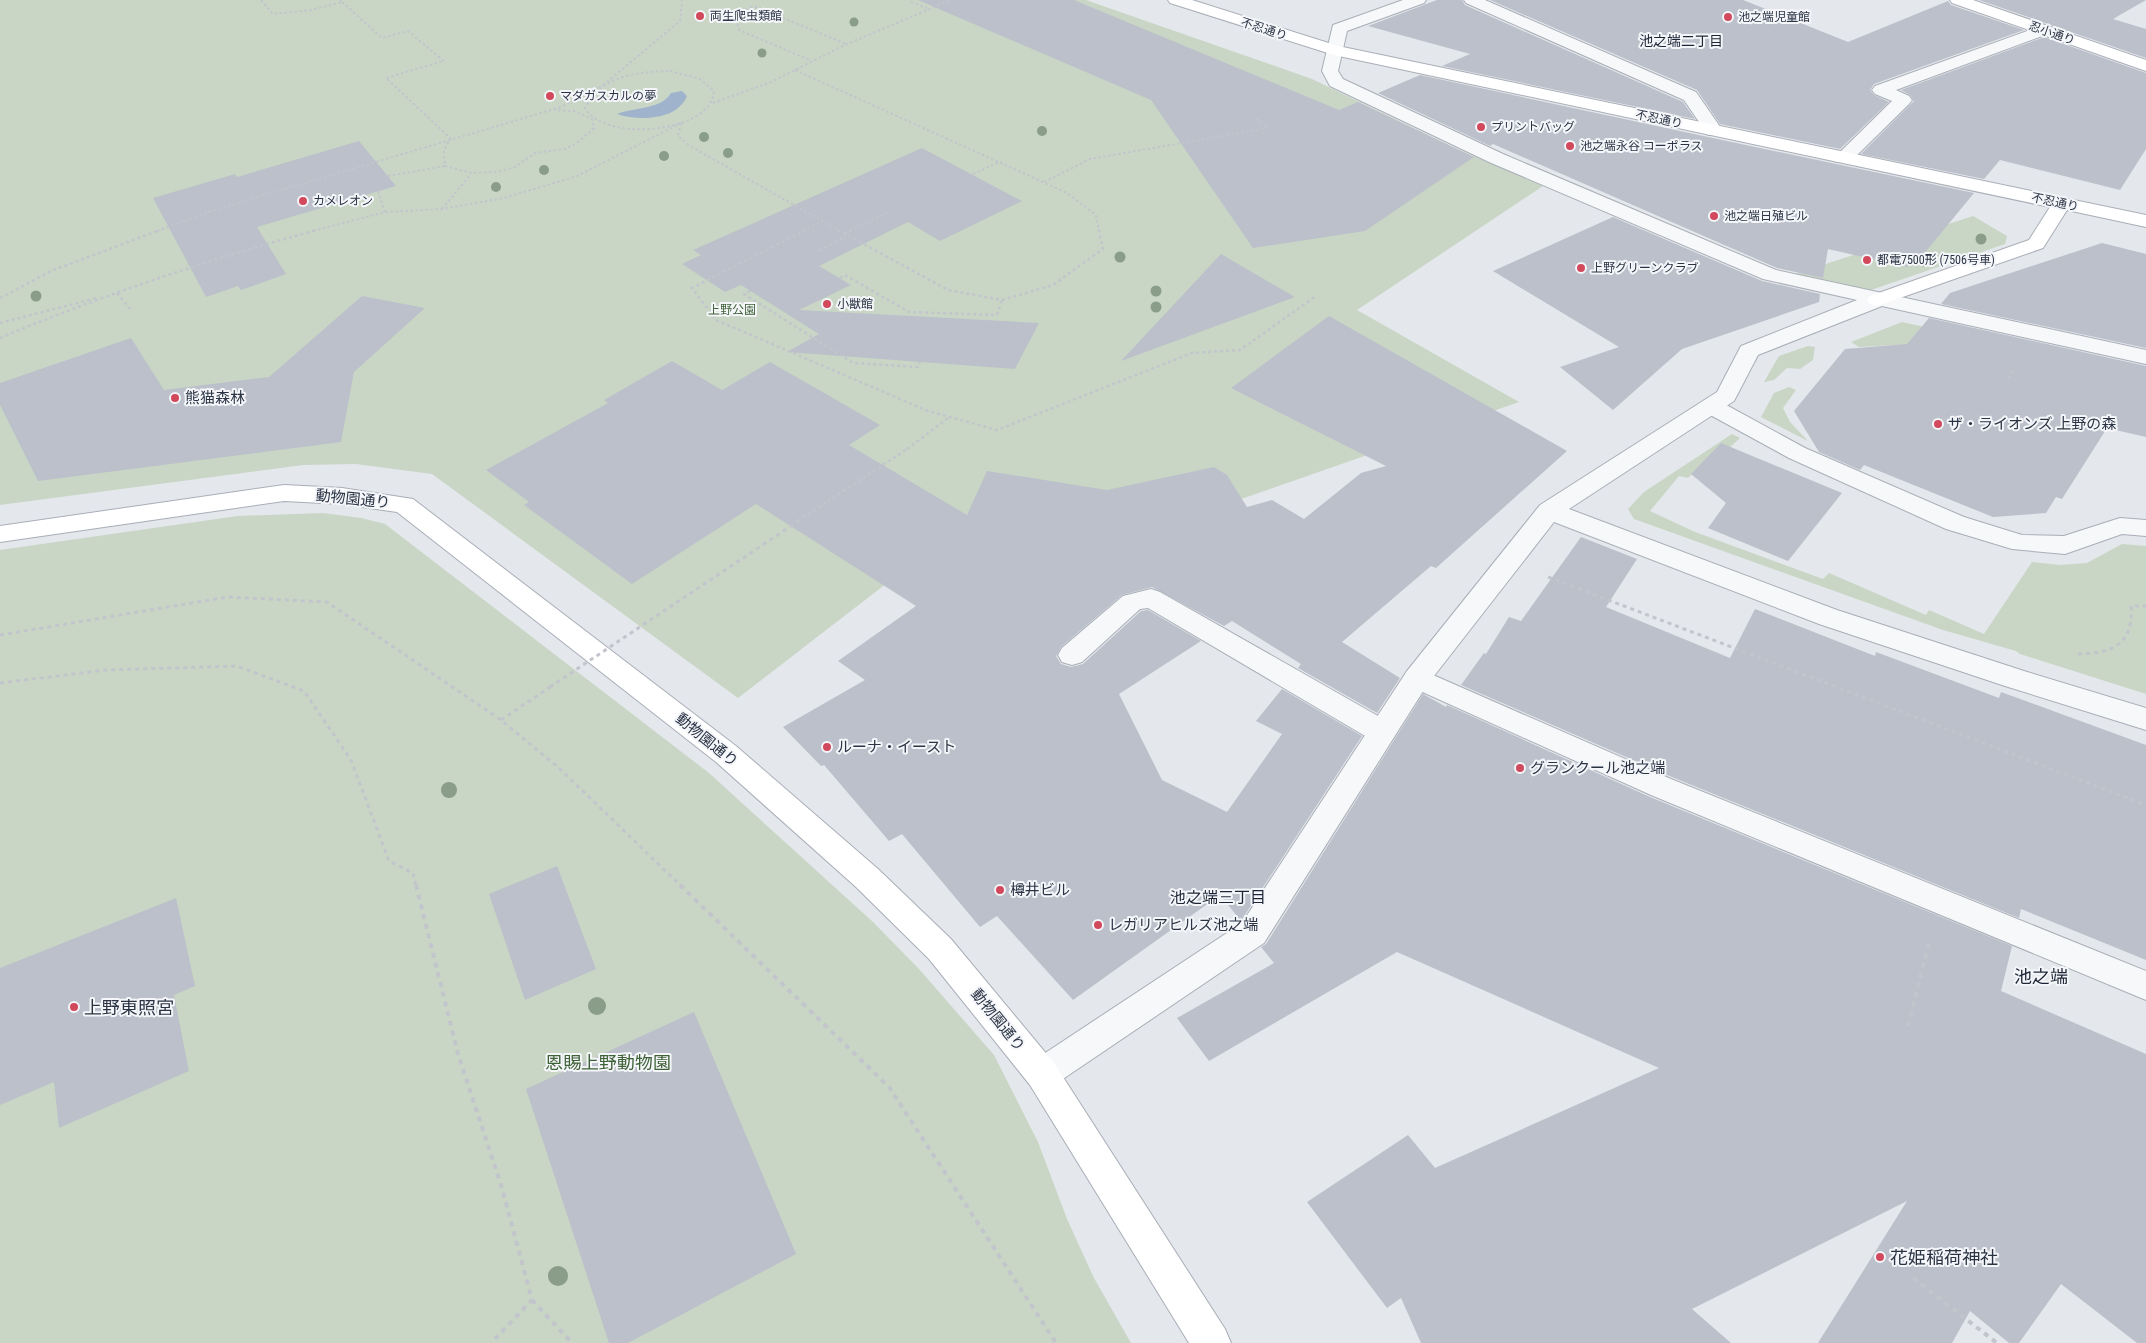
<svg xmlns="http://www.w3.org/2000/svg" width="2146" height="1343" viewBox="0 0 2146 1343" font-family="'Roboto Condensed','Noto Sans JP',sans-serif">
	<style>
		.green { fill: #c9d6c5 }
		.water { fill: #9fb4cc }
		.building { fill: #bbc0ca }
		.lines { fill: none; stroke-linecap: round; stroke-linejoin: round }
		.lane-casing { stroke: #a9aeb7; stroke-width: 2 }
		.street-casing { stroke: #a9aeb7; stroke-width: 2 }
		.secondary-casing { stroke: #a9aeb7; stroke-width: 2 }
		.path-far3 { stroke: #c2c5cb; stroke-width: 2; stroke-dasharray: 2.5 2.5; stroke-linecap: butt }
		.path-far2 { stroke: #c2c5cb; stroke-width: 2.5; stroke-dasharray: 3 3; stroke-linecap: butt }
		.path-far1 { stroke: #c2c5cb; stroke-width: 3; stroke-dasharray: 4 4; stroke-linecap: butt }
		.path { stroke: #c2c5cb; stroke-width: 4; stroke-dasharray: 5 5; stroke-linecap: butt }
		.lane { fill: #f7f8fa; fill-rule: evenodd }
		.street { fill: #f7f8fa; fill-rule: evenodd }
		.secondary { fill: #fff; fill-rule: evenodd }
		.path-bridge-far1 { stroke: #c2c5cb; stroke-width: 2.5; stroke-dasharray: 3 3; stroke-linecap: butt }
		.path-bridge { stroke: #c2c5cb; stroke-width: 3; stroke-dasharray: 4 4; stroke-linecap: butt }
		.tree { fill: #899d89 }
		.poi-dot { fill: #d1495b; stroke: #f4f6f9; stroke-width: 2 }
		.labels { text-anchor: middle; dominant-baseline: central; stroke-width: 4; stroke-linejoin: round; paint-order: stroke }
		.far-poi-label { font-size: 12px; fill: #2b3445; stroke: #f4f6f9; text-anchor: start }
		.far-street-label { font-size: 12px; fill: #2b3445; stroke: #f4f6f9 }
		.far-park-label { font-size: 12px; fill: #3f6138; stroke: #f4f6f9 }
		.far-neighbourhood-label { font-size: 14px; fill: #1d2536; stroke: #f4f6f9 }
		.poi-label { font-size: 15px; fill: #2b3445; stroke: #f4f6f9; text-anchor: start }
		.street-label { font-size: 15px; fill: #2b3445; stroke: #f4f6f9 }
		.neighbourhood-label { font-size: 16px; fill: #1d2536; stroke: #f4f6f9 }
		.quarter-label { font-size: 18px; fill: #1d2536; stroke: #f4f6f9 }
		.near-poi-label { font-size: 18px; fill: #2b3445; stroke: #f4f6f9; text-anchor: start }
		.near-park-label { font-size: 18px; fill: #3f6138; stroke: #f4f6f9 }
	</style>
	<rect width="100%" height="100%" fill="#e4e7ec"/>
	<g class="green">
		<polygon points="0,0 1086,0 1312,79 1455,148 1543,186 1357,310 1519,402 1181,520 961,526 738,698 432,474 356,464 303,465 0,505"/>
		<polygon points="1973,216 2007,236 2005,244 1871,290 1795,274"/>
		<polygon points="1902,322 2011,346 1894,345 1859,347 1851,342"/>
		<polygon points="1808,346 1815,347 1813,360 1800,369 1787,368 1774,380 1764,382 1779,356"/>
		<polygon points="1789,387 1796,390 1783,408 1790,422 1808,441 1761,417 1774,393"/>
		<polygon points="1732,434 1740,438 1716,460 1708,458 1688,478 1679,476 1650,511 1695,532 1823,579 1829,573 1926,615 1929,610 1984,634 2032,562 2060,565 2087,563 2122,544 2146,546 2146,694 2020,654 2016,651 1943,630 1634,519 1628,509 1644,492"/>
		<polygon points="323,513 361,518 385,524 709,773 873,922 919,969 994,1055 1038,1142 1067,1219 1094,1278 1131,1343 0,1343 0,550 237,516"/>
	</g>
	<path class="water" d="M682,91L687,96C677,121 638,121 617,114C634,107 661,110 671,93Z"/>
	<g class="building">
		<polygon points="918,0 1074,0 1339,110 1358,102 1474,157 1365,231 1253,248 1151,100"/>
		<polygon points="1437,0 1462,0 1465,5 1683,102 1695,119 1442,66 1470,54 1368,26"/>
		<polygon points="1490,0 1743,0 1848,42 1948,1 1951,5 2024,30 1874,84 1870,90 1874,95 1889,102 1840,149 1720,124 1697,90"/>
		<polygon points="1979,0 2146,0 2113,19 2146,29 2146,58"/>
		<polygon points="2044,37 2146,73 2146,149 2120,190 2000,160 1984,179 1861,154 1914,101 1910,95 1901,90"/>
		<polygon points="1420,75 1708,137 1974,193 1918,261 1907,267 1828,249 1823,278 1777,268 1493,144 1490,146 1378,93"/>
		<polygon points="359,141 396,186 257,227 286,274 241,290 238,286 206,297 153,198 235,174 237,177"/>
		<polygon points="922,148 1022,201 940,241 908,222 819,266 851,285 799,310 1039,323 1015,369 787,352 819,334 741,285 725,292 682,264 701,255 693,250"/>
		<polygon points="1613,217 1762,281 1820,294 1819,302 1682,349 1613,410 1560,367 1619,347 1493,271"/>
		<polygon points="2102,243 2146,254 2146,348 1941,304 1950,293"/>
		<polygon points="1221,254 1295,297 1121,361"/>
		<polygon points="362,296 425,308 354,372 341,442 38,481 0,405 0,383 131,338 164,390 269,377"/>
		<polygon points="1329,316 1567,451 1436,568 1431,566 1342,642 1400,678 1377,713 1298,668 1301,664 1232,621 1224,626 1152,587 1122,595 1061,647 1056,656 1061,664 1071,667 1083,664 1141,611 1148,610 1201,641 1119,694 1162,780 1227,812 1282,734 1256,721 1282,689 1362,736 1241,921 1220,895 1073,1000 997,916 980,927 902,834 889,841 824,765 821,766 783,727 865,680 838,661 916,606 756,504 632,584 524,505 529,502 486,470 608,403 604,400 672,361 722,390 770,362 880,425 849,445 967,515 987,471 1107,490 1214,467 1227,475 1247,507 1272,500 1304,519 1361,473 1386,466 1231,388"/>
		<polygon points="1929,318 2146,366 2146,437 2107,428 2062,499 2056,497 2046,513 1993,517 1864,465 1860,470 1819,452 1794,411 1845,349 1907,344"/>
		<polygon points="1721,443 1842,493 1788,561 1708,528 1726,503 1691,474"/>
		<polygon points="1581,537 1637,559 1606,607 1730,658 1755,609 1875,656 1876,652 1999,698 2001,692 2146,745 2146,960 2021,909 2019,918 1672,777 1461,685 1484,653 1486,654 1509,617 1521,621"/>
		<polygon points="1423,694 1446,707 1447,705 1650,797 2012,946 2001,991 2146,1054 2146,1343 2137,1343 2061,1284 2019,1343 2009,1343 1970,1311 1952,1343 1818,1343 1907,1201 1692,1309 1731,1343 1421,1343 1401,1298 1387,1308 1307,1202 1408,1135 1435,1168 1659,1068 1397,952 1209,1061 1177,1018 1274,963 1261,947 1266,944"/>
		<polygon points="557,866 596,969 525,1000 489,894"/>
		<polygon points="176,898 195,986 174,995 189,1071 59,1128 54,1082 0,1105 0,968"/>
		<polygon points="694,1012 796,1254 628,1343 609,1343 526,1089"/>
	</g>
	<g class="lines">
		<g class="lane-casing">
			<g id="lane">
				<polygon points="1464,0 1485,0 1696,92 1723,131 1720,135 1708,135 1684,100 1466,3"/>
				<polygon points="2044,25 2050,27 2052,30 2050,33 1896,90 1909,96 1912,100 1909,104 1850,162 1836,162 1834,158 1892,101 1875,94 1872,90 1875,86"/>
				<polygon points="1711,399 1719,401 1805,448 1964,517 2022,535 2064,536 2120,518 2146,520 2146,536 2122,534 2065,554 2012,549 1946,529 1789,458 1703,411 1700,406 1703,401"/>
				<polygon points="1151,589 1160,592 1392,724 1396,732 1392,740 1382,743 1372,740 1148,608 1140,609 1082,662 1072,665 1062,662 1058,655 1062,648 1123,596"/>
				<polygon points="1417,668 1671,779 2146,971 2146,1000 1651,795 1407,685 1403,678 1407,671"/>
			</g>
		</g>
		<g class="street-casing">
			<polygon id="street" points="1403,0 1426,0 1424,3 1347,31 1338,71 1343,79 1503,154 1776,270 2146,350 2146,364 1882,306 1758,355 1734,401 1569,509 1837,610 2024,671 2146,708 2146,730 2005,686 1819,624 1554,522 1427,685 1264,943 1054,1085 1042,1090 1030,1085 1025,1074 1030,1063 1242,923 1407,671 1540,505 1717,392 1741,346 1857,300 1763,279 1489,162 1330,86 1322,71 1333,25"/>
		</g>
		<g class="secondary-casing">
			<g id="secondary">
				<polygon points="1168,0 1192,0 1338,46 2146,215 2146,227 2067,210 2043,248 1877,306 1870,304 1867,300 1870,296 2029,240 2050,207 1334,55 1170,3"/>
				<polygon points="1950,0 1973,0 2146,60 2146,71 1952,3"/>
				<polygon points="284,485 342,488 413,499 736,746 878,869 951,939 1054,1063 1225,1329 1231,1343 1189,1343 1030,1085 929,959 856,887 716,762 397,512 342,504 284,501 0,542 0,526"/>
			</g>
		</g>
		<g class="path-far3">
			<polyline points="261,0 273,14 311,10 342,2 340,0"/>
			<polyline points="342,2 382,38 408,31 444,61 386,78 450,138 444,151 445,166 472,173 497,172 515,167 535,153 565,149 577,143 594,128 592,119 574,111 554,110"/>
			<polyline points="911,2 929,9"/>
			<polyline points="727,11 735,14 754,6 846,44"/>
			<polyline points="735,14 739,30 812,61"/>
			<polyline points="795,70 1067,193 1096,215 1099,231"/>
			<path d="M670,71L700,79L714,91C713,132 606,144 585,108C602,75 637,72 670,71Z"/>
			<polyline points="713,103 771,82 847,44 951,0"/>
			<polyline points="681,123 678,136 690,146 840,231"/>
			<polyline points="973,174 999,162"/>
			<polyline points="388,176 445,166"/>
			<polyline points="1044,182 1090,159 1268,128 1254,117"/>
			<polyline points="378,191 385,212"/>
			<polyline points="442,209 471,174"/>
			<polyline points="157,231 211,211 561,107 602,86 680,21 682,0"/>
			<polyline points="313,231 385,212 442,209 504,198 577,176 681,123"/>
			<polyline points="803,231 822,222"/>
			<polyline points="849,231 890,212"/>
		</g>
		<g class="path-far2">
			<polyline points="806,230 692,288 716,320 928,411 997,430 1192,353 1240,350 1316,296"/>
			<polyline points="838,230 948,290 1002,300 1053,285 1103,249 1099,230"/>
			<polyline points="844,234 852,230"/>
			<polyline points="819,251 846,236"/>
			<polyline points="840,278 845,275 909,312 997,315 1002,300"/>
			<polyline points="750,291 744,294 853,363 918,367 920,362"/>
			<polyline points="117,293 130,309"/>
			<polyline points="0,298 51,271 160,230"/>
			<polyline points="0,323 97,298"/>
			<path d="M0,338C103,295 210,259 317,230"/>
			<polyline points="2008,378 2017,367"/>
			<polyline points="907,449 948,418"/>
		</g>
		<g class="path-far1">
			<polyline points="1548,577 2146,805"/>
			<polyline points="0,635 228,597 327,602 501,720 559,768 681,886"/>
			<path d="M2078,654C2112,653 2134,645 2131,606H2146"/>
			<polyline points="0,683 106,670 237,666 304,691 351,760 389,861 413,873 416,886"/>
			<polyline points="501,720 550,687"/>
		</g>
		<g class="path">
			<polyline points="416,885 458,1054 502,1188 532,1300 491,1343"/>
			<polyline points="680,885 889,1087 1056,1343"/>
			<polyline points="1908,1026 1929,943"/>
			<polyline points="1913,1278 1997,1343"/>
			<polyline points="532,1300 572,1343"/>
		</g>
		<use href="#lane" class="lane"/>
		<use href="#street" class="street"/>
		<use href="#secondary" class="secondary"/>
		<polyline class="path-bridge-far1" points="798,521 907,449"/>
		<polyline class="path-bridge" points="550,687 800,520"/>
	</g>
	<g class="tree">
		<circle cx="854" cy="22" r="4.5"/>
		<circle cx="762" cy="53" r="4.5"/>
		<circle cx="1042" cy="131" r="5"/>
		<circle cx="704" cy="137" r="5"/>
		<circle cx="728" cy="153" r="5"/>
		<circle cx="664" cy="156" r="5"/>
		<circle cx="544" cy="170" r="5"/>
		<circle cx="496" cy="187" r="5"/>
		<circle cx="1981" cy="239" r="5.5"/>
		<circle cx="1120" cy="257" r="5.5"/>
		<circle cx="1925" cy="261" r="5.5"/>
		<circle cx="1156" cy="291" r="5.5"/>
		<circle cx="36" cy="296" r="5.5"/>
		<circle cx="1156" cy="307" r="5.5"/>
		<circle cx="449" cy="790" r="8"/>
		<circle cx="597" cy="1006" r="9"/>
		<circle cx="558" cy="1276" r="10"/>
	</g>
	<g class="poi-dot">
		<circle cx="700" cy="16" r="5"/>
		<circle cx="1728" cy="17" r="5"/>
		<circle cx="550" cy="96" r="5"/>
		<circle cx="1481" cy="127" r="5"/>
		<circle cx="1570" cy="146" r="5"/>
		<circle cx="303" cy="201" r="5"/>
		<circle cx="1714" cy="216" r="5"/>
		<circle cx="1867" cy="260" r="5"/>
		<circle cx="1581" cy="268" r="5"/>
		<circle cx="827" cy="304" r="5"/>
		<circle cx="175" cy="398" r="5"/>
		<circle cx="1938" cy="424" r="5"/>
		<circle cx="827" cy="747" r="5"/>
		<circle cx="1520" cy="768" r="5"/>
		<circle cx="1000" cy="890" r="5"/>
		<circle cx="1098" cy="925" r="5"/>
		<circle cx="74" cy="1007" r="5"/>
		<circle cx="1880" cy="1257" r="5"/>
	</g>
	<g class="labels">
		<g class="far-poi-label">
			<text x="710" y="16">両生爬虫類館</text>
			<text x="1738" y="17">池之端児童館</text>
			<text x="560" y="96">マダガスカルの夢</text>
			<text x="1491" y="127">プリントバッグ</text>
			<text x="1580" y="146">池之端永谷 コーポラス</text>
			<text x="313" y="201">カメレオン</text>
			<text x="1724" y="216">池之端日殖ビル</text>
			<text x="1877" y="260">都電7500形 (7506号車)</text>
			<text x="1591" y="268">上野グリーンクラブ</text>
			<text x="837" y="304">小獣館</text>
		</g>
		<g class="far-street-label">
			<text transform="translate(1264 29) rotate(18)">不忍通り</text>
			<text transform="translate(2052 33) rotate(19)">忍小通り</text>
			<text transform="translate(1659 119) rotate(12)">不忍通り</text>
			<text transform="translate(2055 202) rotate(12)">不忍通り</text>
		</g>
		<g class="far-park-label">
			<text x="732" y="310">上野公園</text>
		</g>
		<g class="far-neighbourhood-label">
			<text x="1681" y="41">池之端二丁目</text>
		</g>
		<g class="poi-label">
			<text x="185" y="398">熊猫森林</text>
			<text x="1948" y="424">ザ・ライオンズ 上野の森</text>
			<text x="837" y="747">ルーナ・イースト</text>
			<text x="1530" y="768">グランクール池之端</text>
			<text x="1010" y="890">樽井ビル</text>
			<text x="1108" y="925">レガリアヒルズ池之端</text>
		</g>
		<g class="street-label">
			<text transform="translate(353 499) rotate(6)">動物園通り</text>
			<text transform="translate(707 740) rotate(39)">動物園通り</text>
			<text transform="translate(998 1020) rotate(51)">動物園通り</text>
		</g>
		<g class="neighbourhood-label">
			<text x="1218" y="897">池之端三丁目</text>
		</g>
		<g class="quarter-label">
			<text x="2041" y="976">池之端</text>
		</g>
		<g class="near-poi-label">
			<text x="84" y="1007">上野東照宮</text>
			<text x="1890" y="1257">花姫稲荷神社</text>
		</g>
		<g class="near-park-label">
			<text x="608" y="1062">恩賜上野動物園</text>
		</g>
	</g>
</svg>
